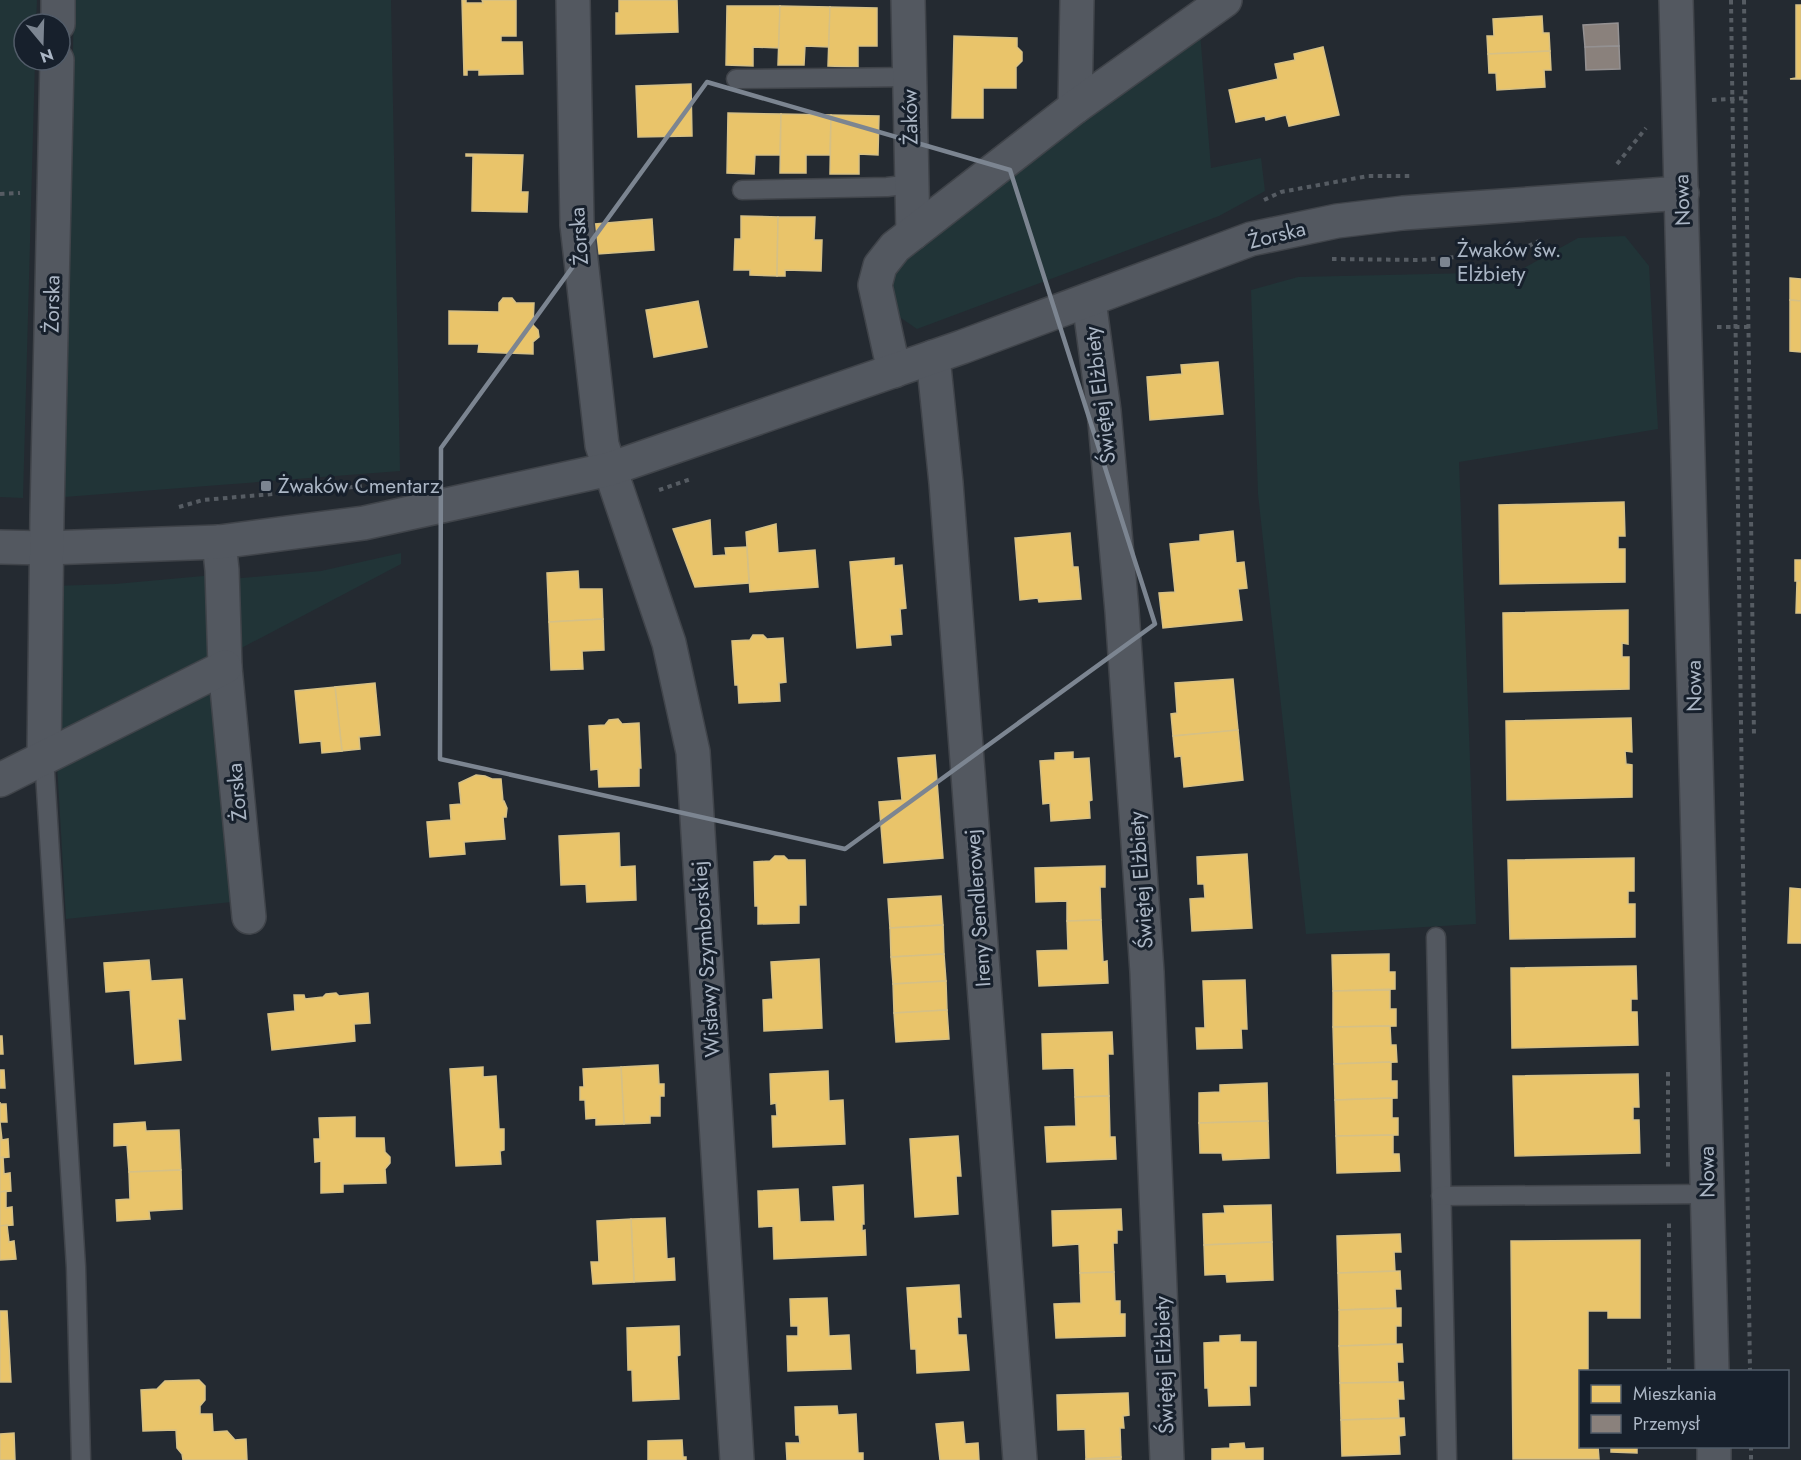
<svg xmlns="http://www.w3.org/2000/svg" width="1801" height="1460" viewBox="0 0 1801 1460" font-family="Jost,sans-serif">
	<style>
		.green { fill: #213437 }
		.homes { fill: #e9c46a; stroke: #d6c085; stroke-width: 1.5 }
		.industry { fill: #8a817c; stroke: #949192; stroke-width: 1.5 }
		.lines { fill: none; stroke-linecap: round; stroke-linejoin: round }
		.service-casing { stroke: #40444a; stroke-width: 21 }
		.minor-casing { stroke: #40444a; stroke-width: 36 }
		.path { stroke: #565c63; stroke-width: 4; stroke-dasharray: 4.5 4.5; stroke-linecap: butt }
		.service { stroke: #535860; stroke-width: 18 }
		.minor { stroke: #535860; stroke-width: 33 }
		.marked { fill: none; stroke: #7c8591; stroke-width: 4.5; stroke-linejoin: round }
		.poi-dot { fill: #7c8591; stroke: #17202c; stroke-width: 2 }
		.labels { text-anchor: middle; dominant-baseline: central; stroke-width: 6; stroke-linejoin: round; paint-order: stroke }
		.street-label { font-size: 21px; fill: #abb6c5; stroke: #17202c }
		.poi-label { font-size: 21px; fill: #abb6c5; stroke: #17202c; text-anchor: start }
	</style>
	<rect width="100%" height="100%" fill="#242a31"/>
	<g class="green">
		<polygon points="0,0 37,0 36,24 24,24 24,60 35,60 23,498 0,497"/>
		<polygon points="74,0 391,0 400,471 64,497"/>
		<polygon points="1200,32 1211,168 1261,158 1265,191 1219,216 917,329 901,318 891,296 892,273 912,245"/>
		<polygon points="1625,236 1649,266 1658,429 1459,462 1476,924 1306,934 1258,494 1251,290 1298,277 1517,272 1578,238"/>
		<polygon points="401,553 401,564 232,653 230,579 321,571"/>
		<polygon points="214,575 216,661 54,742 52,586 115,584"/>
		<polygon points="216,685 232,902 66,919 57,764"/>
	</g>
	<g class="homes">
		<polygon points="462,0 466,0 466,3 483,3 482,0 516,0 516,36 501,36 501,42 522,42 523,74 479,75 479,70 467,70 467,75 464,75"/>
		<polygon points="619,0 677,0 678,32 616,34 616,13 619,13"/>
		<polygon points="1796,5 1801,5 1801,79 1790,79 1796,78"/>
		<polygon points="727,6 780,6 779,48 753,47 753,66 726,65"/>
		<polygon points="780,6 830,7 829,47 805,46 804,65 778,65"/>
		<polygon points="830,7 877,8 877,46 858,46 858,67 828,66"/>
		<polygon points="1542,16 1543,33 1549,33 1550,51 1488,54 1487,36 1494,36 1493,19"/>
		<polygon points="954,36 1017,38 1017,47 1022,52 1022,61 1016,67 1016,88 983,88 983,118 952,118"/>
		<polygon points="1323,47 1339,115 1289,126 1286,115 1266,120 1265,116 1236,122 1229,90 1278,79 1275,64 1295,60 1294,54"/>
		<polygon points="1550,51 1551,70 1544,70 1545,87 1497,90 1496,73 1489,73 1488,54"/>
		<polygon points="691,84 692,136 638,137 636,86"/>
		<polygon points="728,113 781,114 780,155 755,155 754,174 727,173"/>
		<polygon points="781,114 831,115 830,155 806,155 806,173 780,173"/>
		<polygon points="831,115 879,116 878,155 859,154 859,174 830,174"/>
		<polygon points="466,154 523,155 521,192 528,192 527,212 472,211 473,156 466,156"/>
		<polygon points="741,216 778,217 777,276 750,275 750,270 734,270 735,239 741,239"/>
		<polygon points="778,217 815,217 814,240 822,240 821,271 785,270 785,276 777,276"/>
		<polygon points="652,219 654,250 598,254 595,224"/>
		<polygon points="1790,278 1801,279 1801,301 1790,300"/>
		<polygon points="503,298 512,298 516,303 534,303 533,325 538,330 539,337 533,342 533,354 478,352 479,344 449,344 449,311 499,312 499,303"/>
		<polygon points="1790,300 1801,301 1801,352 1790,351"/>
		<polygon points="698,301 707,347 654,357 646,310"/>
		<polygon points="1218,362 1223,414 1150,420 1147,377 1182,374 1181,365"/>
		<polygon points="1624,502 1625,536 1618,536 1618,549 1625,549 1625,582 1500,584 1499,505"/>
		<polygon points="710,520 712,556 726,555 725,548 747,547 749,583 695,587 673,529"/>
		<polygon points="776,524 778,553 815,550 818,587 750,592 746,532"/>
		<polygon points="1233,531 1236,563 1244,562 1247,588 1238,589 1242,620 1163,628 1159,593 1175,592 1170,544 1200,541 1200,535"/>
		<polygon points="1070,533 1073,567 1078,567 1081,599 1039,602 1038,598 1020,600 1015,538"/>
		<polygon points="894,558 894,566 902,565 906,608 900,609 902,634 890,635 891,645 857,648 850,562"/>
		<rect x="1795" y="560" width="6" height="21"/>
		<polygon points="578,571 579,589 602,589 603,619 549,622 547,573"/>
		<polygon points="1797,581 1801,581 1801,613 1796,613"/>
		<polygon points="1628,610 1628,644 1622,643 1622,657 1629,657 1629,689 1504,692 1503,613"/>
		<polygon points="603,619 604,650 582,651 583,669 551,670 549,622"/>
		<polygon points="753,635 763,635 767,639 783,638 786,682 779,683 780,701 739,703 738,685 735,685 732,641 750,640"/>
		<polygon points="1233,679 1238,730 1173,736 1171,714 1177,713 1175,683"/>
		<polygon points="375,683 380,735 359,737 360,749 342,751 335,687"/>
		<polygon points="335,687 342,751 322,753 321,741 300,743 295,691"/>
		<polygon points="1631,718 1632,752 1625,751 1626,764 1632,765 1632,797 1507,800 1506,721"/>
		<polygon points="618,719 622,724 639,723 641,768 639,768 639,786 599,787 598,769 591,770 589,726 605,725 609,720"/>
		<polygon points="1238,730 1243,780 1184,787 1181,756 1175,757 1173,736"/>
		<polygon points="1073,752 1073,759 1089,758 1092,800 1089,801 1090,818 1051,821 1050,803 1043,804 1040,761 1055,760 1055,753"/>
		<polygon points="935,755 943,858 884,863 879,802 902,800 898,758"/>
		<polygon points="476,775 485,776 492,779 501,779 503,801 504,801 507,808 506,817 503,817 505,839 464,842 465,854 430,857 427,822 451,820 450,805 461,804 459,783"/>
		<polygon points="619,833 620,867 635,866 636,900 587,902 586,884 561,885 559,836"/>
		<polygon points="1247,854 1252,928 1192,931 1190,899 1205,898 1204,884 1198,884 1197,857"/>
		<polygon points="775,856 784,856 788,860 805,860 806,905 799,905 799,923 758,924 758,906 755,906 754,862 770,861"/>
		<polygon points="1634,858 1634,891 1628,891 1628,904 1635,904 1635,937 1510,939 1508,860"/>
		<polygon points="1105,866 1105,887 1100,887 1101,920 1067,921 1067,901 1036,902 1035,868"/>
		<polygon points="1790,888 1801,889 1801,943 1788,943"/>
		<polygon points="941,896 943,925 890,928 888,899"/>
		<polygon points="1101,920 1103,962 1107,961 1108,983 1039,986 1037,951 1068,950 1067,921"/>
		<polygon points="943,925 944,954 891,957 890,928"/>
		<polygon points="944,954 946,981 893,984 891,957"/>
		<polygon points="1389,954 1389,972 1395,972 1395,989 1333,991 1332,955"/>
		<polygon points="819,959 822,1028 764,1031 763,1000 773,999 771,962"/>
		<polygon points="149,960 151,981 182,979 185,1019 178,1019 181,1060 135,1064 130,990 106,992 104,963"/>
		<polygon points="1636,966 1637,999 1631,999 1631,1012 1637,1012 1638,1045 1512,1048 1511,968"/>
		<polygon points="1245,980 1247,1029 1241,1029 1242,1048 1197,1049 1196,1028 1205,1028 1203,981"/>
		<polygon points="946,981 947,1010 894,1013 893,984"/>
		<polygon points="1390,990 1390,1009 1396,1009 1396,1026 1333,1027 1333,991"/>
		<polygon points="336,993 339,996 368,993 370,1023 354,1024 355,1041 272,1050 268,1014 295,1011 294,995 304,995 305,999 323,997 326,994"/>
		<polygon points="947,1010 949,1039 896,1042 894,1013"/>
		<polygon points="1390,1026 1391,1045 1396,1045 1397,1062 1334,1064 1333,1027"/>
		<polygon points="1112,1032 1113,1054 1108,1054 1109,1096 1075,1097 1074,1068 1043,1069 1042,1034"/>
		<polygon points="0,1036 2,1036 3,1054 0,1054"/>
		<polygon points="1391,1062 1391,1081 1397,1081 1397,1098 1335,1100 1334,1064"/>
		<polygon points="658,1065 659,1084 664,1084 664,1096 660,1096 660,1116 650,1116 650,1123 624,1124 621,1067"/>
		<polygon points="483,1067 483,1077 496,1076 499,1129 504,1129 504,1150 500,1151 501,1164 456,1166 450,1069"/>
		<polygon points="621,1067 624,1124 596,1125 596,1118 586,1119 585,1100 580,1100 580,1087 584,1087 583,1069"/>
		<polygon points="0,1070 4,1070 5,1088 0,1088"/>
		<polygon points="828,1071 829,1101 843,1100 845,1144 773,1147 772,1116 777,1116 776,1103 771,1104 770,1074"/>
		<polygon points="1638,1074 1639,1107 1633,1107 1633,1120 1639,1120 1640,1153 1515,1156 1513,1076"/>
		<polygon points="1267,1083 1268,1121 1199,1123 1199,1093 1220,1092 1220,1085"/>
		<polygon points="1109,1096 1110,1137 1115,1137 1116,1159 1047,1162 1045,1127 1076,1126 1075,1097"/>
		<polygon points="1392,1098 1392,1118 1398,1118 1398,1135 1336,1136 1335,1100"/>
		<polygon points="0,1102 0,1104 6,1104 7,1122 0,1122"/>
		<polygon points="355,1117 355,1138 384,1138 385,1152 390,1157 390,1163 385,1169 386,1183 343,1184 343,1192 321,1193 321,1161 315,1162 314,1139 320,1139 319,1118"/>
		<polygon points="1268,1121 1269,1158 1223,1160 1222,1153 1200,1153 1199,1123"/>
		<polygon points="0,1122 2,1140 8,1139 9,1157 0,1158"/>
		<polygon points="145,1122 146,1131 179,1130 181,1170 129,1172 127,1145 114,1146 114,1124"/>
		<polygon points="1393,1135 1393,1154 1399,1154 1400,1171 1337,1173 1336,1136"/>
		<polygon points="958,1136 961,1176 956,1176 958,1214 915,1217 910,1139"/>
		<polygon points="3,1157 4,1174 10,1173 11,1191 0,1192 0,1158"/>
		<polygon points="181,1170 182,1209 149,1211 150,1219 117,1221 116,1200 130,1199 129,1172"/>
		<polygon points="863,1185 864,1224 862,1224 862,1231 865,1230 866,1255 774,1259 773,1226 759,1227 758,1191 798,1189 800,1222 835,1221 833,1187"/>
		<polygon points="6,1191 6,1208 12,1207 13,1225 0,1226 0,1192"/>
		<polygon points="1271,1205 1272,1242 1204,1245 1203,1214 1225,1213 1224,1206"/>
		<polygon points="1121,1209 1122,1230 1117,1230 1117,1243 1113,1243 1114,1272 1080,1273 1079,1244 1053,1246 1052,1211"/>
		<polygon points="665,1218 667,1259 674,1258 675,1280 634,1282 631,1219"/>
		<polygon points="631,1219 634,1282 593,1284 591,1262 599,1262 597,1221"/>
		<polygon points="7,1225 9,1242 14,1241 16,1259 0,1260 0,1226"/>
		<polygon points="1400,1234 1401,1252 1394,1252 1395,1271 1338,1273 1337,1236"/>
		<polygon points="1640,1240 1640,1318 1608,1318 1608,1311 1588,1311 1588,1372 1580,1372 1580,1446 1598,1446 1599,1459 1513,1459 1511,1241"/>
		<polygon points="1272,1242 1273,1280 1227,1282 1226,1274 1205,1275 1204,1245"/>
		<polygon points="1400,1271 1401,1289 1395,1289 1396,1308 1339,1310 1338,1273"/>
		<polygon points="1114,1272 1115,1301 1120,1301 1120,1314 1125,1314 1125,1336 1056,1338 1054,1304 1081,1303 1080,1273"/>
		<polygon points="959,1285 961,1317 957,1317 958,1335 966,1335 969,1370 917,1373 916,1349 911,1349 907,1288"/>
		<polygon points="827,1298 829,1336 849,1335 851,1369 788,1371 787,1336 798,1336 798,1326 791,1326 790,1299"/>
		<polygon points="1401,1308 1401,1326 1396,1326 1396,1344 1339,1346 1339,1310"/>
		<polygon points="0,1311 7,1311 11,1382 0,1382"/>
		<polygon points="679,1326 680,1355 677,1356 679,1399 633,1401 632,1370 628,1370 627,1328"/>
		<polygon points="1240,1335 1240,1342 1256,1342 1256,1386 1249,1386 1250,1405 1209,1406 1208,1388 1205,1388 1204,1343 1220,1342 1220,1336"/>
		<polygon points="1402,1344 1403,1362 1397,1362 1398,1382 1340,1383 1339,1346"/>
		<polygon points="199,1380 205,1386 205,1400 200,1406 200,1414 212,1414 213,1432 227,1431 235,1440 246,1439 247,1460 183,1460 182,1454 177,1448 176,1430 143,1431 141,1390 157,1389 165,1381"/>
		<polygon points="1403,1382 1404,1399 1398,1399 1399,1418 1341,1420 1340,1383"/>
		<polygon points="1128,1393 1129,1415 1123,1416 1124,1428 1120,1428 1121,1457 1086,1459 1085,1429 1058,1430 1057,1395"/>
		<polygon points="837,1406 838,1415 856,1414 858,1453 863,1453 863,1460 787,1460 786,1443 800,1443 799,1435 796,1435 795,1407"/>
		<polygon points="1404,1418 1405,1435 1399,1436 1400,1454 1342,1456 1341,1420"/>
		<polygon points="963,1422 965,1444 978,1443 979,1460 940,1460 936,1424"/>
		<polygon points="14,1433 15,1460 0,1460 0,1434"/>
		<polygon points="682,1440 683,1457 686,1457 686,1460 648,1460 648,1441"/>
		<polygon points="1244,1443 1245,1449 1263,1448 1263,1460 1212,1460 1212,1449 1230,1448 1230,1444"/>
		<polygon points="1611,1446 1637,1446 1637,1453 1611,1452"/>
		<polygon points="1121,1457 1121,1460 1086,1460 1086,1459"/>
	</g>
	<g class="industry">
		<polygon points="1618,23 1619,46 1585,47 1583,25"/>
		<polygon points="1619,46 1620,69 1586,70 1585,47"/>
	</g>
	<g class="lines">
		<g class="service-casing">
			<g id="service">
				<polyline points="736,79 910,77"/>
				<polyline points="742,190 887,187 912,184"/>
				<polyline points="44,757 76,1267 81,1460"/>
				<polyline points="1436,937 1447,1460"/>
				<polyline points="1441,1196 1707,1194"/>
			</g>
		</g>
		<g class="minor-casing">
			<g id="minor">
				<polyline points="573,0 577,225 602,445 669,643 693,752 737,1460"/>
				<polyline points="908,0 913,233"/>
				<polyline points="1676,0 1712,1372"/>
				<polyline points="58,24 58,0"/>
				<polyline points="1075,107 1077,0"/>
				<polyline points="1089,301 1104,411 1122,611 1147,972 1167,1460"/>
				<polyline points="933,357 946,483 1020,1460"/>
				<polyline points="894,371 875,285 880,266 895,247 1075,107 1225,0"/>
				<polyline points="219,542 222,570 225,667 249,917"/>
				<polyline points="0,547 46,548 219,542 364,523 610,469 962,347 1251,239 1337,221 1403,213 1682,193"/>
				<polyline points="44,757 47,515 57,60"/>
				<polyline points="0,780 225,667"/>
				<polyline points="1714,1446 1714,1460"/>
			</g>
		</g>
		<g class="path">
			<polyline points="1731,0 1750,1372"/>
			<polyline points="1744,0 1754,737"/>
			<polyline points="1712,100 1747,98"/>
			<polyline points="1617,164 1646,128"/>
			<polyline points="0,194 20,193"/>
			<polyline points="1264,200 1281,192 1368,176 1412,176"/>
			<polyline points="1332,259 1420,260 1516,252 1543,239"/>
			<polyline points="1717,327 1750,327"/>
			<polyline points="659,490 691,479"/>
			<polyline points="179,507 203,500 365,486"/>
			<polyline points="1668,1072 1668,1170"/>
			<polyline points="1669,1372 1669,1219"/>
			<polyline points="1751,1446 1751,1460"/>
		</g>
		<use href="#service" class="service"/>
		<use href="#minor" class="minor"/>
	</g>
	<path class="marked" d="M707,82L1010,170L1155,624L845,849L440,759L441,448Z"/>
	<g class="poi-dot">
		<rect x="1439" y="256" width="12" height="12" rx="3"/>
		<rect x="260" y="480" width="12" height="12" rx="3"/>
	</g>
	<g class="labels">
		<g class="street-label">
			<text transform="translate(910 117) rotate(-91)">Żaków</text>
			<text transform="translate(1682 200) rotate(-92)">Nowa</text>
			<text transform="translate(1277 235) rotate(-14)">Żorska</text>
			<text transform="translate(579 236) rotate(-94)">Żorska</text>
			<text transform="translate(52 304) rotate(-89)">Żorska</text>
			<text transform="translate(1100 395) rotate(-97)">Świętej Elżbiety</text>
			<text transform="translate(1694 686) rotate(-91)">Nowa</text>
			<text transform="translate(237 792) rotate(-95)">Żorska</text>
			<text transform="translate(1141 880) rotate(-94)">Świętej Elżbiety</text>
			<text transform="translate(978 908) rotate(-94)">Ireny Sendlerowej</text>
			<text transform="translate(706 959) rotate(-94)">Wisławy Szymborskiej</text>
			<text transform="translate(1707 1172) rotate(-91)">Nowa</text>
			<text transform="translate(1164 1365) rotate(-92)">Świętej Elżbiety</text>
		</g>
		<g class="poi-label">
			<text x="1457" y="250">Żwaków św.<tspan x="1457" dy="24">Elżbiety</tspan></text>
			<text x="278" y="486">Żwaków Cmentarz</text>
		</g>
	</g>
	<rect x="1579" y="1370" width="210" height="78" fill="#17202c" stroke="#525c69" stroke-width="1.5"/>
	<rect x="1591" y="1385" width="30" height="18" fill="#e9c46a" stroke="#525c69" stroke-width="1.5"/>
	<text x="1633" y="1400" font-size="18" fill="#abb6c5">Mieszkania</text>
	<rect x="1591" y="1415" width="30" height="18" fill="#8a817c" stroke="#525c69" stroke-width="1.5"/>
	<text x="1633" y="1430" font-size="18" fill="#abb6c5">Przemysł</text>
	<g transform="translate(42 42) rotate(161)"><circle r="28" fill="#17202c" stroke="#525c69" stroke-width="1.5"/>
	<path d="M0-4.5L10 22L0 15L-10 22Z" fill="#7c8591"/>
	<text y="-9" font-size="16" font-weight="bold" text-anchor="middle" fill="#abb6c5">N</text>
	</g>
</svg>
